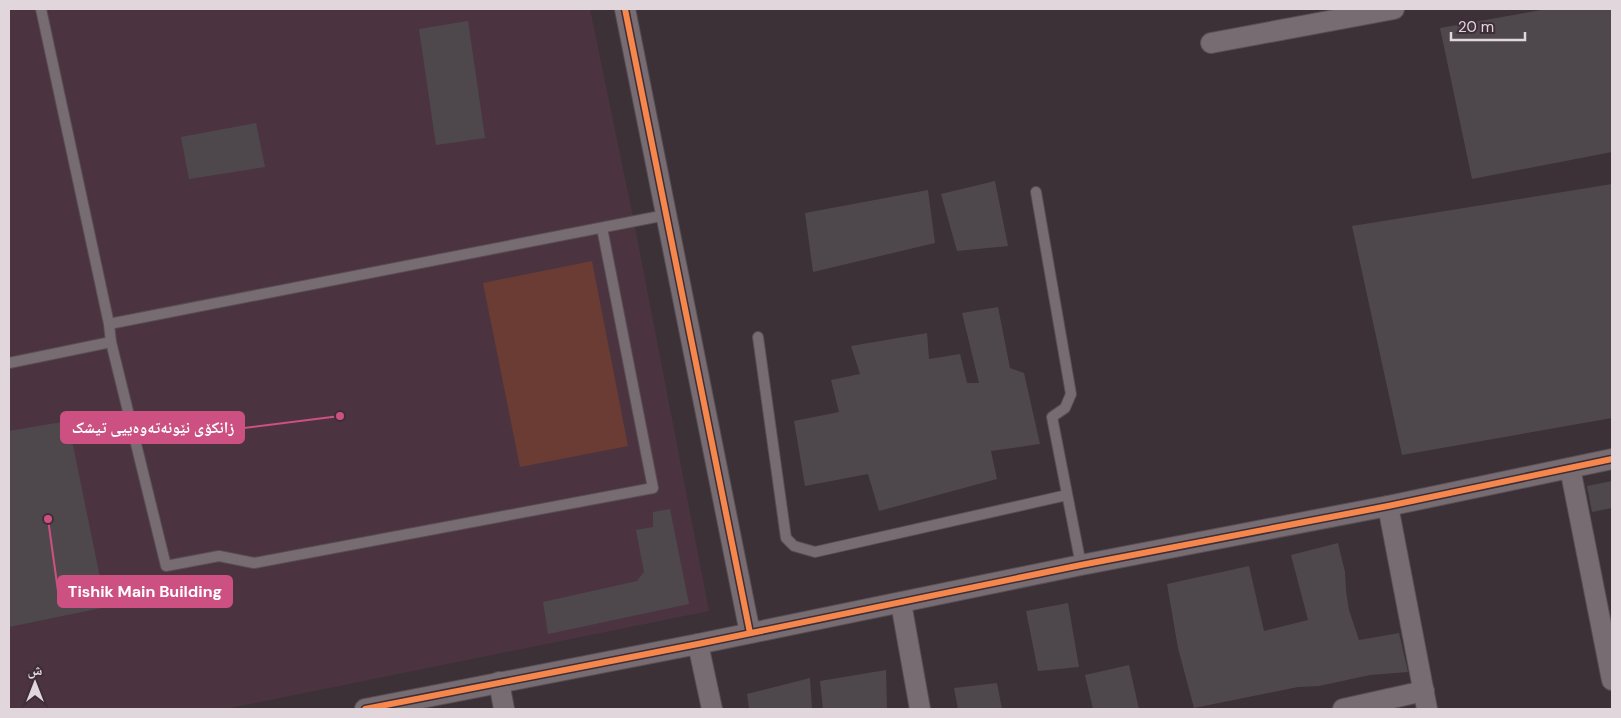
<svg xmlns="http://www.w3.org/2000/svg" width="1621" height="718" viewBox="0 0 1621 718" font-family="'DM Sans','Noto Naskh Arabic',sans-serif">
	<style>
		.built { fill: #4b3440 }
		.green { fill: #6a3c33 }
		.building { fill: #4e484d }
		.lines { fill: none; stroke-linecap: round; stroke-linejoin: round }
		.lane-casing { stroke: #584f54; stroke-width: 12 }
		.street-casing { stroke: #584f54; stroke-width: 22 }
		.lane { stroke: #766c72; stroke-width: 10 }
		.street { stroke: #766c72; stroke-width: 20 }
		.cycleway-casing { stroke: #3f2d37; stroke-width: 9 }
		.cycleway { stroke: #f5874c; stroke-width: 6 }
		.leader { fill: none; stroke: #cc5182; stroke-width: 2 }
		.callout-dot { fill: #cc5182; stroke: #3f2d37; stroke-width: 2 }
		.callout { fill: #cc5182; stroke: #cc5182; stroke-width: 2 }
		.callout-label { font-size: 16px; text-anchor: middle; font-weight: bold; fill: #fff }
	</style>
	<rect width="100%" height="100%" fill="#3b3136"/>
	<polygon class="built" points="9,9 590,9 634,222 709,611 225,709 9,709"/>
	<polygon class="green" points="592,261 628,446 520,467 483,283"/>
	<g class="building">
		<polygon points="1547,9 1612,9 1612,152 1472,179 1440,28"/>
		<polygon points="468,21 485,138 436,145 419,29"/>
		<polygon points="256,123 265,167 189,179 181,137"/>
		<polygon points="995,181 1008,246 957,251 941,194"/>
		<polygon points="1612,184 1612,418 1402,455 1352,226"/>
		<polygon points="928,190 935,243 813,272 805,213"/>
		<polygon points="998,307 1010,368 1024,373 1040,444 991,451 997,479 879,511 868,474 805,486 794,421 839,412 831,380 860,374 851,346 927,333 929,359 960,354 967,383 979,383 962,313"/>
		<polygon points="68,421 106,607 9,627 9,431"/>
		<polygon points="1612,481 1612,508 1592,512 1587,486"/>
		<polygon points="670,509 689,604 548,634 543,602 637,581 644,572 636,530 653,527 653,512"/>
		<polygon points="1338,543 1345,572 1346,591 1349,610 1359,640 1399,633 1408,672 1370,675 1319,686 1298,687 1194,708 1178,648 1167,584 1249,566 1264,631 1308,620 1291,555"/>
		<polygon points="1068,603 1079,667 1038,671 1026,611"/>
		<polygon points="1129,665 1139,709 1093,709 1085,675"/>
		<polygon points="886,670 887,709 823,709 820,681"/>
		<polygon points="810,678 812,709 749,709 747,694"/>
		<polygon points="997,683 1002,709 958,709 954,688"/>
	</g>
	<g class="lines">
		<g class="lane-casing">
			<g id="lane">
				<polyline points="41,9 109,324 111,342 166,566 219,556 254,563 653,488 602,228"/>
				<polyline points="1036,192 1071,394 1065,408 1052,417 1081,565"/>
				<polyline points="109,324 666,215"/>
				<polyline points="758,337 786,538 794,546 815,552 1067,495"/>
				<polyline points="9,363 111,342"/>
			</g>
		</g>
		<g class="street-casing">
			<g id="street">
				<polyline points="625,9 750,633"/>
				<polyline points="1211,43 1394,9"/>
				<polyline points="1570,468 1612,680"/>
				<polyline points="1388,506 1427,709"/>
				<polyline points="901,603 920,709"/>
				<polyline points="698,644 712,709"/>
				<polyline points="499,682 504,709"/>
				<polyline points="365,709 698,644 1081,565 1388,506 1612,459"/>
				<polyline points="1343,709 1424,691"/>
			</g>
		</g>
		<use href="#lane" class="lane"/>
		<use href="#street" class="street"/>
		<g class="cycleway-casing">
			<g id="cycleway">
				<polyline points="625,9 750,633"/>
				<polyline points="365,709 698,644 1081,565 1388,506 1612,459"/>
			</g>
		</g>
		<use href="#cycleway" class="cycleway"/>
	</g>
	<path class="leader" d="M340 416L244 428M48 519L58 591"/>
	<g class="callout-dot">
		<circle cx="340" cy="416" r="5"/>
		<circle cx="48" cy="519" r="5"/>
	</g>
	<g class="callout">
		<rect x="61" y="412" width="183" height="31" rx="5"/>
		<rect x="58" y="576" width="174" height="31" rx="5"/>
	</g>
	<g class="callout-label">
		<text x="153" y="433">زانکۆی نێونەتەوەییی تیشک</text>
		<text x="145" y="597">Tishik Main Building</text>
	</g>
	<rect width="1621" height="718" fill="none" stroke="#e2d6dd" stroke-width="20"/>
	<g transform="translate(35 683)" stroke="#3f2d37" stroke-width="4" paint-order="stroke">
	<path d="M0-4L9 19L0 12L-9 19Z" fill="#e2d6dd"/>
	<text y="-8" font-size="14" font-weight="bold" text-anchor="middle" fill="#e2d6dd">ش</text>
	</g>
	<path d="M1451 32v8h74v-8" fill="none" stroke="#e2d6dd" stroke-width="2.5"/>
	<text x="1458" y="32" font-size="15" fill="#e2d6dd" stroke="#3f2d37" stroke-width="4" paint-order="stroke">20 m</text>
</svg>
